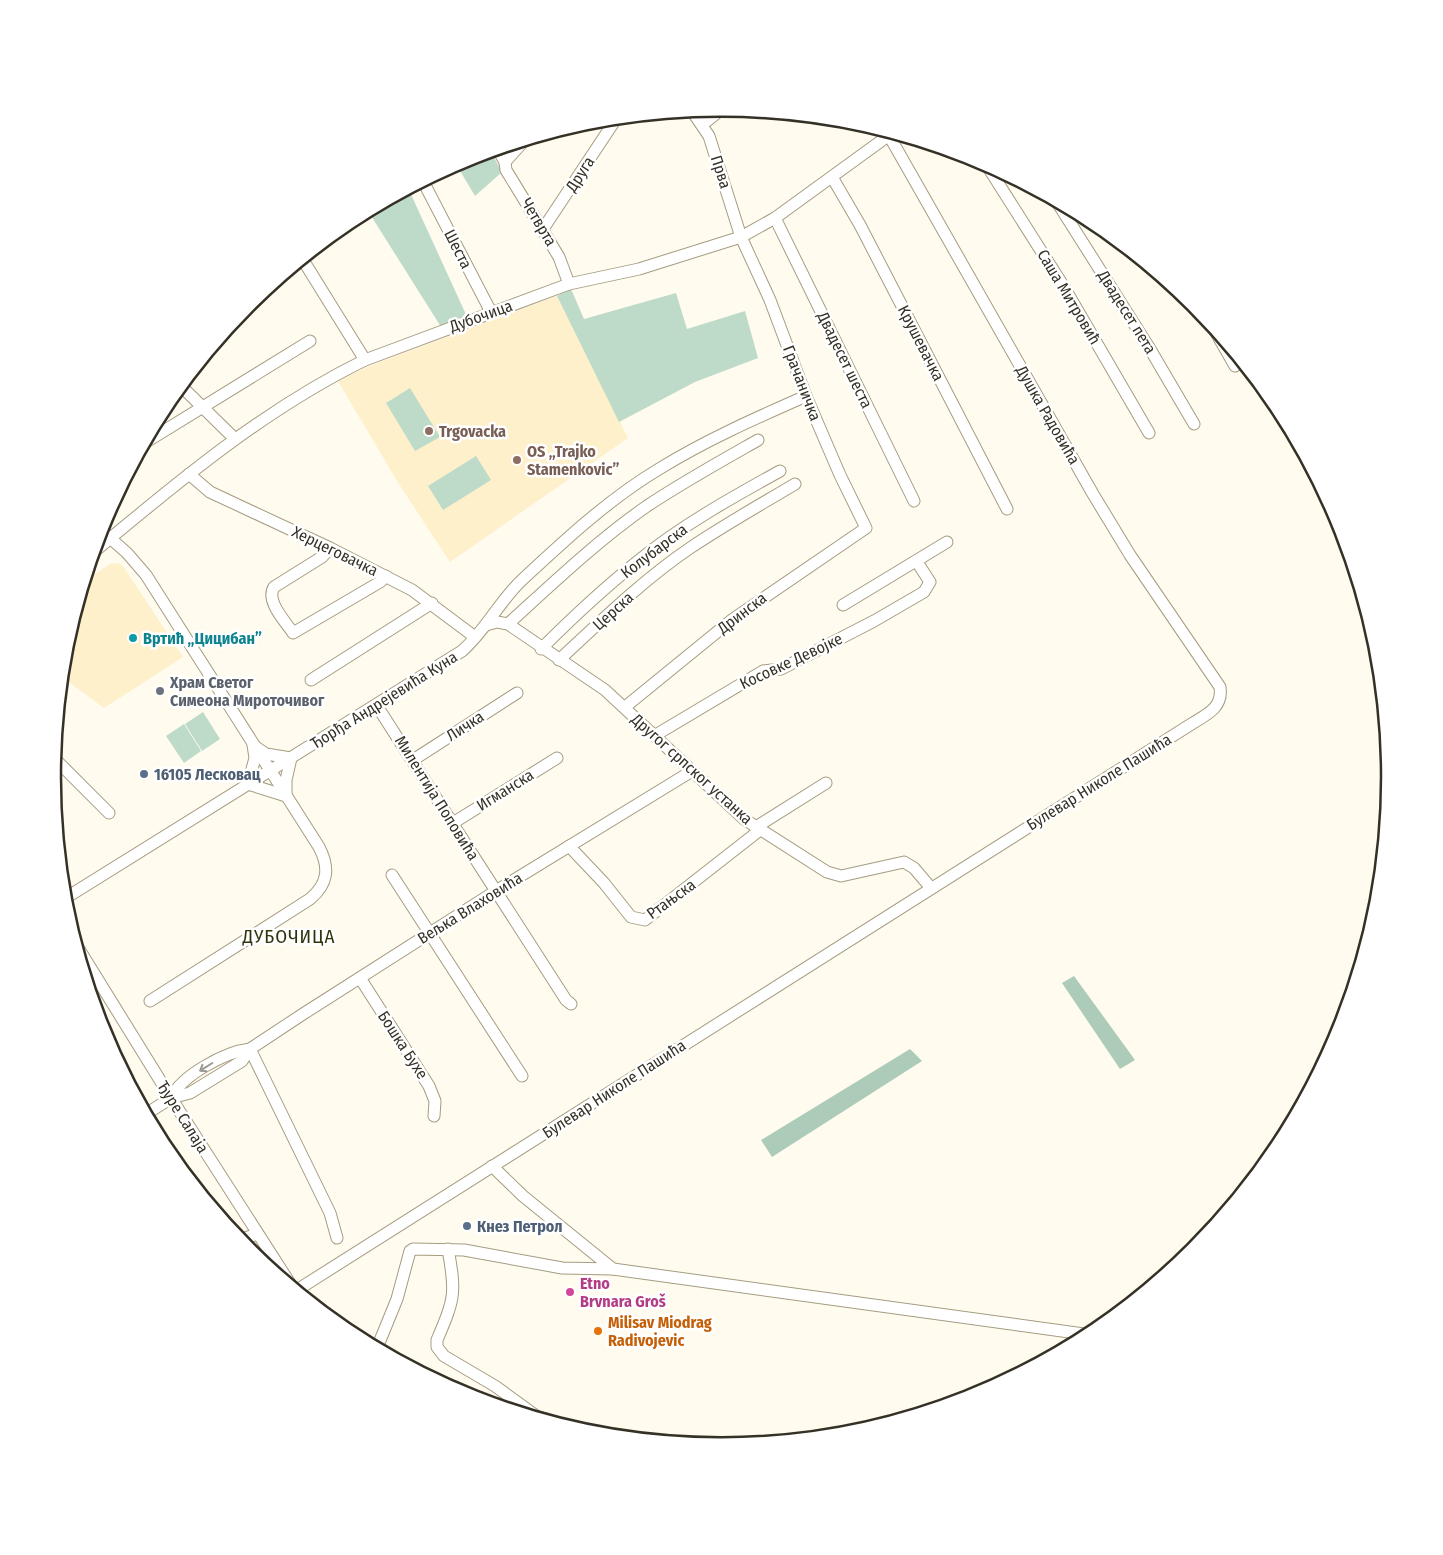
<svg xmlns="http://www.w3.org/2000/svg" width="1443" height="1555" viewBox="0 0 1443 1555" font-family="'Fira Sans Condensed',sans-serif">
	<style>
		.built { fill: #fdf0cb }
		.green { fill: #bedbc9 }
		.forest { fill: #accbb8 }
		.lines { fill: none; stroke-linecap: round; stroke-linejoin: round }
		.minor-casing { stroke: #a59c80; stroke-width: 13 }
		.minor { stroke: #fff; stroke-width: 11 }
		.oneway { stroke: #9a9892 }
		.education-dot { fill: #8d6e63; stroke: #fff; stroke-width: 2 }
		.culture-dot { fill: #0f9aa8; stroke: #fff; stroke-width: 2 }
		.worship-dot { fill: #6b7280; stroke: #fff; stroke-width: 2 }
		.service-dot { fill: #5c6f8a; stroke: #fff; stroke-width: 2 }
		.hotel-dot { fill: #d1479c; stroke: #fff; stroke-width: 2 }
		.food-dot { fill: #e8710a; stroke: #fff; stroke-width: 2 }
		.labels { text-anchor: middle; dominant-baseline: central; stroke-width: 5; stroke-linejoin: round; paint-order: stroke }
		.street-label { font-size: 16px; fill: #353126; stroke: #fff }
		.education-label { font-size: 16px; font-weight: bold; fill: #785e54; stroke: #fff; text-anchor: start }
		.culture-label { font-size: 16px; font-weight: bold; fill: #0d838f; stroke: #fff; text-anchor: start }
		.worship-label { font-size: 16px; font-weight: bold; fill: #5b616d; stroke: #fff; text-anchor: start }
		.service-label { font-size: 16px; font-weight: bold; fill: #4e5e75; stroke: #fff; text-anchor: start }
		.hotel-label { font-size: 16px; font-weight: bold; fill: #b23c85; stroke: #fff; text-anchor: start }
		.food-label { font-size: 16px; font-weight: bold; fill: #c56008; stroke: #fff; text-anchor: start }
		.quarter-label { font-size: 19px; letter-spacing: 1px; fill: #2e340c; stroke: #fff }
		.rim { fill: none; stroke: #353126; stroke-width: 2.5 }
	</style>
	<rect width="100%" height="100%" fill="#fffbef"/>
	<g class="built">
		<polygon points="557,296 628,438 450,562 397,481 338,381 372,365"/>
		<polygon points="118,563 123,566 183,657 104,708 62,677 65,647 85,581 110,564"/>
	</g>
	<g class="green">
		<polygon points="491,152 502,172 475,196 456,164"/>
		<polygon points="409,190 469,321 443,330 368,211"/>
		<polygon points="571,289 584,319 676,293 687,329 745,311 758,358 695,382 619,422 557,296"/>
		<polygon points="410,388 440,437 415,451 386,403"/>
		<polygon points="476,456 491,480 443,510 428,486"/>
		<polygon points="203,712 220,739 202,751 185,724"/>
		<polygon points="184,724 201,751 184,763 166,736"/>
	</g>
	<g class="forest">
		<polygon points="1074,976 1135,1060 1120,1069 1062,983"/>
		<polygon points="910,1049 922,1061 772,1157 761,1140"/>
	</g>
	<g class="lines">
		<g class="minor-casing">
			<g id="minor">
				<polyline points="702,125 722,109"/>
				<polyline points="498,150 505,162 506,170 559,257 569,284"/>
				<polyline points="505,162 523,142"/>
				<polyline points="986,164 1064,287 1149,433"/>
				<polyline points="832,177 860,225 1007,509"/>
				<polyline points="426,187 491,312"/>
				<polyline points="1057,202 1150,349 1194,424"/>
				<polyline points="775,218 914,501"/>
				<polyline points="543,229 616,119"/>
				<polyline points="303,260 365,360"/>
				<polyline points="1211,324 1235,366"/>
				<polyline points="181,386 234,438"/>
				<polyline points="146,442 310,341"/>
				<polyline points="189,474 210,492 330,548 412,590 475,637"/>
				<path d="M101,530L127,553L146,575L319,847C330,868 328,884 310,899L150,1001"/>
				<path d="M330,548L322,557L274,587C265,601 286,622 293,633L380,582L386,576"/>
				<path d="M95,551C180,480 265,409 365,360L569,284L639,269L741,237L775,218L892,133"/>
				<polyline points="843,605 947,542"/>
				<path d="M508,624C553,583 597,541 647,506C683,482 721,461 758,440"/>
				<polyline points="486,625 497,622 508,624 605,690 744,819 827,872 841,876 904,862 914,868 931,888"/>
				<path d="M541,649C572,618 604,588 638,561C681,526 731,498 780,471"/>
				<path d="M559,660C601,621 643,580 690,548C724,525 760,505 795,484"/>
				<polyline points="311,680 432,603"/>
				<polyline points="377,706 566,1000 571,1004"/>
				<polyline points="625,707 733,619 866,528 840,475 806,396 770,300 741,237 709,136 692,111"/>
				<polyline points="654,736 763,671 781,669 874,621 924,592 930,582 917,562"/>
				<polygon points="253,745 266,754 291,758 286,780 286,796 248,784 255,758"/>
				<polyline points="54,758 109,813"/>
				<polyline points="413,760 517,693"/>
				<polyline points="453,823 557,758"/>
				<polyline points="756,827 826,783"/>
				<polyline points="569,846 604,883 631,917 645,920 760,830"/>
				<polyline points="392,875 522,1076"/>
				<path d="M64,899L462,651C486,630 500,600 523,579C566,539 609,499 659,469C706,440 756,418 806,396"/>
				<polyline points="77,946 171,1098 291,1285"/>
				<polyline points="360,978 429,1086 435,1101 434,1116"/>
				<polyline points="250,1049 330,1213 337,1238"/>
				<path d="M171,1098C182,1075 225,1052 250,1049"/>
				<polyline points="146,1114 171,1098 190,1093 242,1061 250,1049 303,1014 496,891 692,771"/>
				<polyline points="240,1240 257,1234"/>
				<path d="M448,1249C456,1293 455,1298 437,1340V1347L444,1356L495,1386L539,1418"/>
				<polyline points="613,1269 1091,1335"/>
				<path d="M297,1290L1193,723C1208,714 1223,707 1220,687L1130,555L1093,494L887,132"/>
				<polyline points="377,1348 397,1299 410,1251 413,1249 464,1250 562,1268 613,1269 523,1196 492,1166"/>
			</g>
		</g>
		<use href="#minor" class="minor"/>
	</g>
	<defs><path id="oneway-shaft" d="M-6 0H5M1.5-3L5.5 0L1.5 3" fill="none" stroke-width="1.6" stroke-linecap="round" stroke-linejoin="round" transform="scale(1.25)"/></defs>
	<use class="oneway" href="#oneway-shaft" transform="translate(206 1067) rotate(148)"/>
	<g class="education-dot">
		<circle cx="429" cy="431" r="5"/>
		<circle cx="517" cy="460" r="5"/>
	</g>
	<circle class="culture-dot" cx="133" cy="638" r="5"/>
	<circle class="worship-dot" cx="160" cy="691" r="5"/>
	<g class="service-dot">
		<circle cx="144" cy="774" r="5"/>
		<circle cx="467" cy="1226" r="5"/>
	</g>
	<circle class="hotel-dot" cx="570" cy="1292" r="5"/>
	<circle class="food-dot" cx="598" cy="1331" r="5"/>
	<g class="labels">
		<g class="street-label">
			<text transform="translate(721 172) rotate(72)">Прва</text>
			<text transform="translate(580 174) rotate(-57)">Друга</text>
			<text transform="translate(539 222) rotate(59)">Четврта</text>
			<text transform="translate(458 249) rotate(63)">Шеста</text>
			<text transform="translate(1069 297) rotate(59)">Саша Митровић</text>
			<text transform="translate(1127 312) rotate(58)">Двадесет пета</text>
			<text transform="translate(481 316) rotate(-20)">Дубочица</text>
			<text transform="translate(921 343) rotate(63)">Крушевачка</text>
			<text transform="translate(845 360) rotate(64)">Двадесет шеста</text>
			<text transform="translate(802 383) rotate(69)">Грачаничка</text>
			<text transform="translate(1048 415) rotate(60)">Душка Радовића</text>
			<text transform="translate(335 551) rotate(26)">Херцеговачка</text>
			<text transform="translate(654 551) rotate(-37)">Колубарска</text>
			<text transform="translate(613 611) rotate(-42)">Церска</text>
			<text transform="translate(742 613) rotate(-37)">Дринска</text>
			<text transform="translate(791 661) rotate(-25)">Косовке Девојке</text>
			<text transform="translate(384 700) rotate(-32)">Ђорђа Андрејевића Куна</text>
			<text transform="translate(465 726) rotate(-33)">Личка</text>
			<text transform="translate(692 769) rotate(42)">Другог српског устанка</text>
			<text transform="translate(1099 782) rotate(-32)">Булевар Николе Пашића</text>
			<text transform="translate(505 790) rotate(-32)">Игманска</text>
			<text transform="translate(437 798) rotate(58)">Милентија Поповића</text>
			<text transform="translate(671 899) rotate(-36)">Ртањска</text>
			<text transform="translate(470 908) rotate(-32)">Вељка Влаховића</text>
			<text transform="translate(403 1045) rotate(57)">Бошка Бухе</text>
			<text transform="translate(614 1089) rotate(-33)">Булевар Николе Пашића</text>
			<text transform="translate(183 1117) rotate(58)">Ђуре Салаја</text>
		</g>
		<g class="education-label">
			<text x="439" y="431">Trgovacka</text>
			<text x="527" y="451">OS „Trajko<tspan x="527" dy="18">Stamenkovic”</tspan></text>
		</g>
		<g class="culture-label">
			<text x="143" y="638">Вртић „Цицибан”</text>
		</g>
		<g class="worship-label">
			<text x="170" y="682">Храм Светог<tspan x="170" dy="18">Симеона Мироточивог</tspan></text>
		</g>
		<g class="service-label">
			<text x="154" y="774">16105 Лесковац</text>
			<text x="477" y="1226">Кнез Петрол</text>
		</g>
		<g class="hotel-label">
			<text x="580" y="1283">Etno<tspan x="580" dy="18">Brvnara Groš</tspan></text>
		</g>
		<g class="food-label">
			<text x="608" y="1322">Milisav Miodrag<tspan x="608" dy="18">Radivojevic</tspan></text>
		</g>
		<g class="quarter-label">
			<text x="289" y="936">ДУБОЧИЦА</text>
		</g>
	</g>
	<path d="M0 0H1443V1555H0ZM61 777a660 660 0 1 1 1320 0a660 660 0 1 1-1320 0Z" fill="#fff" fill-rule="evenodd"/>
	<path class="rim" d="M61 777a660 660 0 1 1 1320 0a660 660 0 1 1-1320 0Z"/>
</svg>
